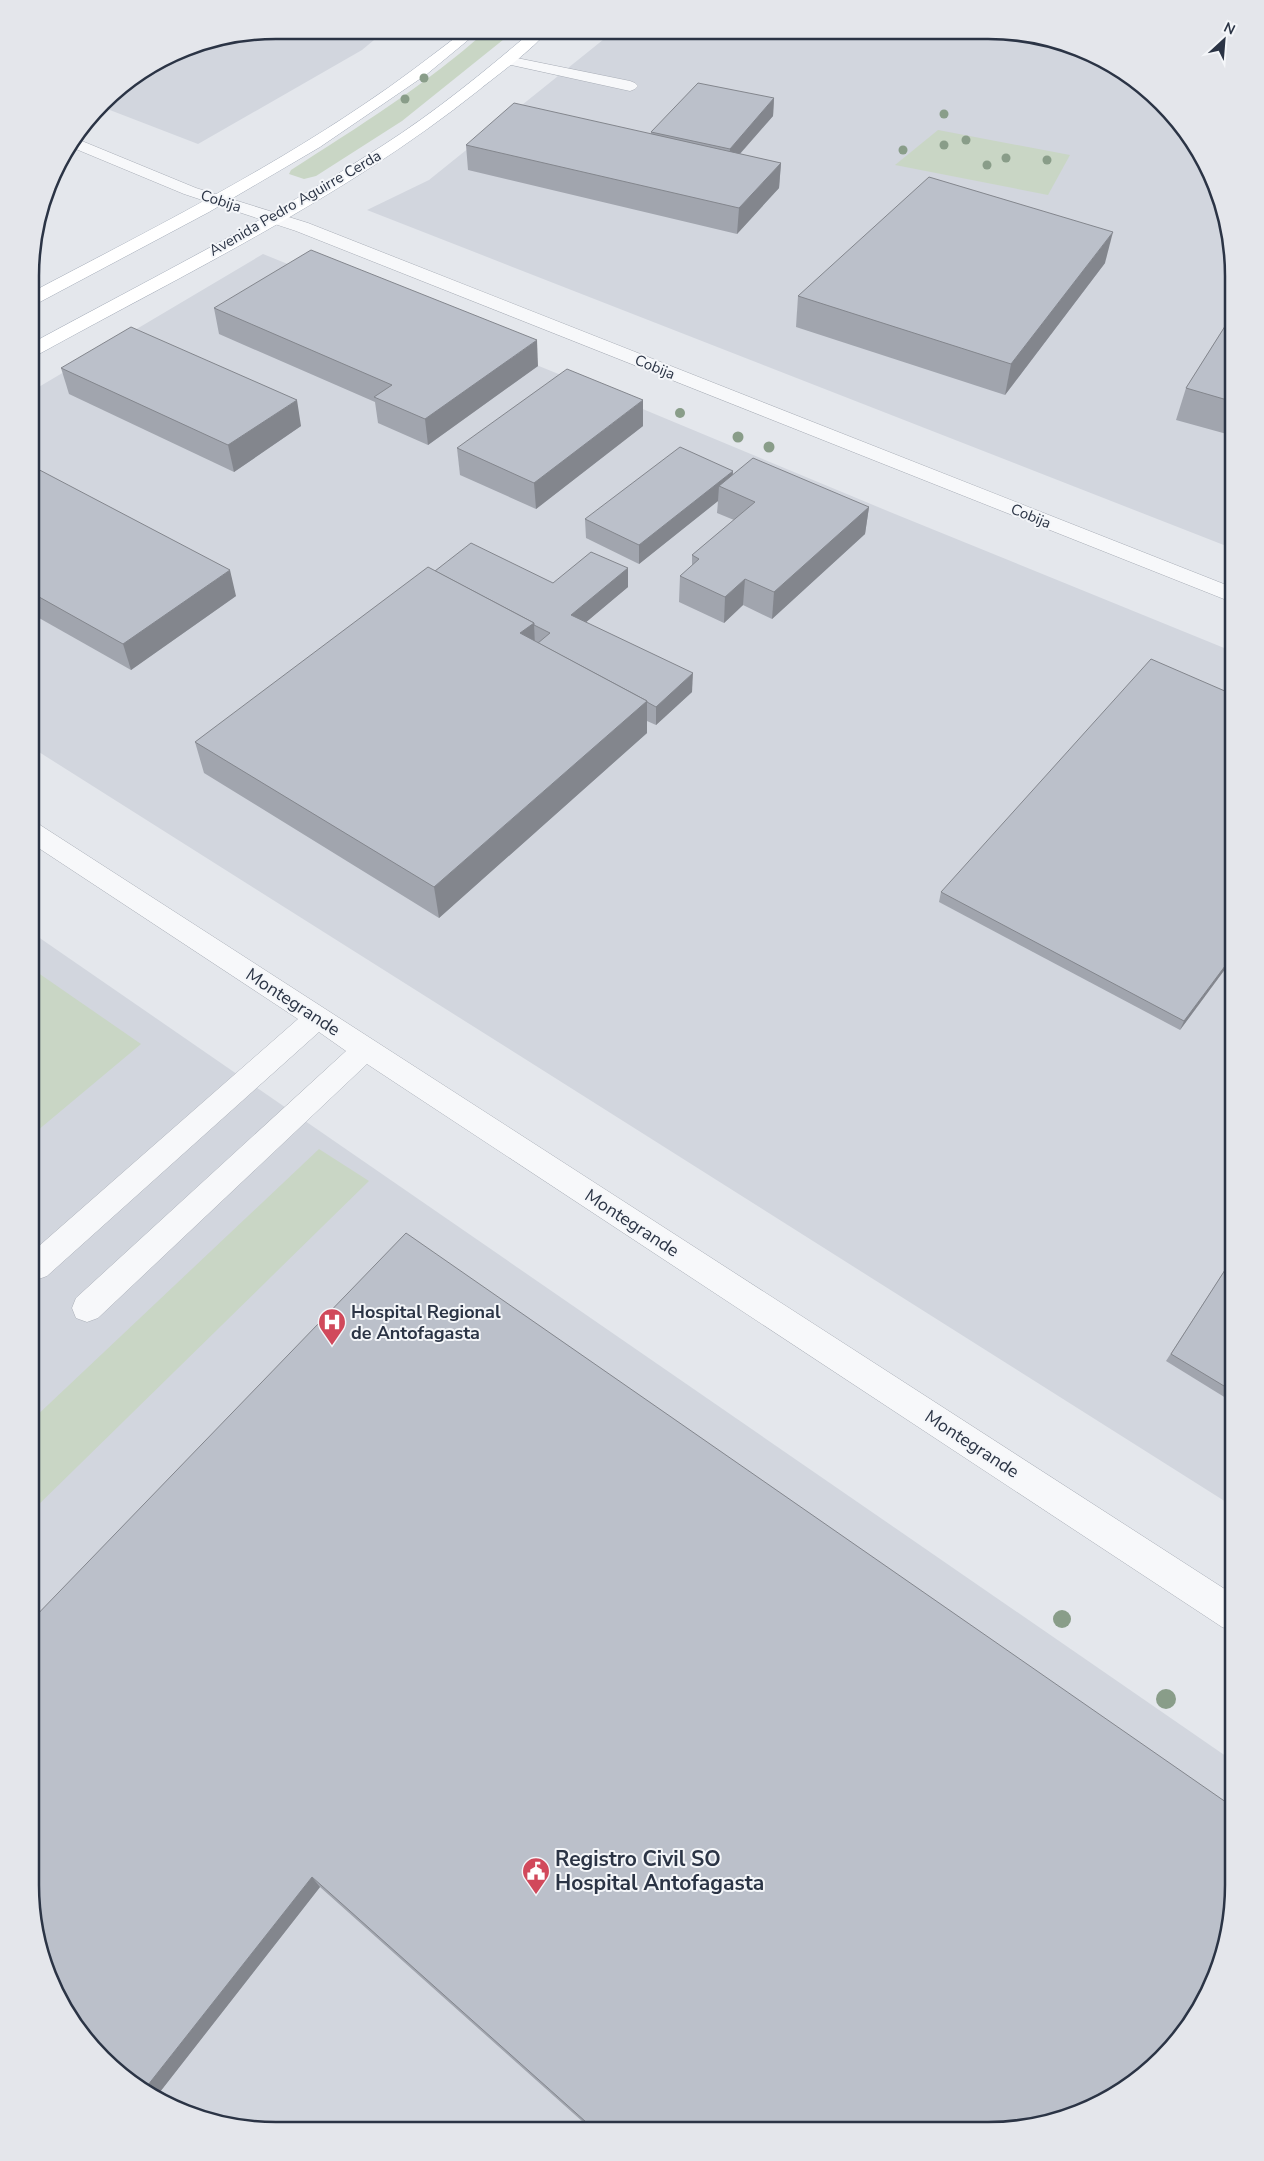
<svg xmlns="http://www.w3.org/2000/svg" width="1264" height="2161" viewBox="0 0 1264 2161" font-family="'Nunito Sans',sans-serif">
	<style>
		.built { fill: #d2d6de }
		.green { fill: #c9d6c5 }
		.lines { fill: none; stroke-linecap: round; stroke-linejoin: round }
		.minor-casing { stroke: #a9aeb7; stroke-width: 1 }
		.major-casing { stroke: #a3abb8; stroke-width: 1 }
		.minor { fill: #f7f8fa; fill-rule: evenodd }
		.major { fill: #fff; fill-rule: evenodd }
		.tree { fill: #899d89 }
		.wall { fill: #a1a5ae }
		.shaded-wall { fill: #83868d }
		.building { fill: #bbc0ca; stroke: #83868d }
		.labels { text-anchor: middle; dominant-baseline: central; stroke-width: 4; stroke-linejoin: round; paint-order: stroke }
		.far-street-label { font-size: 15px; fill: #2b3445; stroke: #f4f6f9 }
		.street-label { font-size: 18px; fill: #2b3445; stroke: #f4f6f9 }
		.poi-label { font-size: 18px; font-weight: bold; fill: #2b3445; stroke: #f4f6f9; text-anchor: start }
		.near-poi-label { font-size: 21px; font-weight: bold; fill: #2b3445; stroke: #f4f6f9; text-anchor: start }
		.rim { fill: none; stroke: #2b3445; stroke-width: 2.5 }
	</style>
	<rect width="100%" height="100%" fill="#e4e7ec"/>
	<g class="built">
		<polygon points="276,30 386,30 362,50 198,144 102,107 114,91 182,49"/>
		<polygon points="614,31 1020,32 1082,49 1138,81 1183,126 1215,182 1234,276 1234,549 367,210 429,180"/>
		<polygon points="263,254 561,375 890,512 1234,652 1234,1507 31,747 32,391"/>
		<polygon points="31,932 1233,1761 1233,1901 988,2131 244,2129 182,2112 126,2080 81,2035 30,1885"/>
	</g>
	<g class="green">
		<path d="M486,31H514L402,121L316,176L304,179L289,174L291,170C358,127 427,84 486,31Z"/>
		<polygon points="938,130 1070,155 1048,195 895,165"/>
		<polygon points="31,968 141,1044 31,1136"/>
		<polygon points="319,1149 369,1181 30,1513 31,1421"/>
	</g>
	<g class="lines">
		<g class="minor-casing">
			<g id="minor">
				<polygon points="507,56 630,81 635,83 638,86 635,89 630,91 502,63 500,60 502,57"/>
				<polygon points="77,139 196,188 308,223 1234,588 1234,603 296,231 184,194 71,147"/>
				<polygon points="31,822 40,825 1234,1595 1234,1632 1222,1627 367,1064 98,1318 87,1322 76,1318 72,1308 76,1298 346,1051 319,1032 47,1276 36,1280 31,1278 31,1253 298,1019 31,843"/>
			</g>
		</g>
		<g class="major-casing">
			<g id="major">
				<path d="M464,31H479L427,74L320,147L209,212L38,303L32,304V292C144,233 258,176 363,105C398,82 431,56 464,31Z"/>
				<path d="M532,31H547C535,48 496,76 479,90C345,197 188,272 39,354L32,356V343C150,279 270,219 382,146C435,112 484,72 532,31Z"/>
			</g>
		</g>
		<use href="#minor" class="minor"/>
		<use href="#major" class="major"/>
	</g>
	<g class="tree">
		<circle cx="424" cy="78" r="4.5"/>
		<circle cx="405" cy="99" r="4.5"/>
		<circle cx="944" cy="114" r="4.5"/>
		<circle cx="966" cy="140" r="4.5"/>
		<circle cx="944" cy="145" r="4.5"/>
		<circle cx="903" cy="150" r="4.5"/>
		<circle cx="1006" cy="158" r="4.5"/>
		<circle cx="1047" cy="160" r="4.5"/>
		<circle cx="987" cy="165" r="4.5"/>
		<circle cx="680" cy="413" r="5"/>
		<circle cx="738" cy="437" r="5.5"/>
		<circle cx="769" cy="447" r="5.5"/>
		<circle cx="1062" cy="1619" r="9"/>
		<circle cx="1166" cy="1699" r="10"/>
	</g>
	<g class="wall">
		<polygon points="774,98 773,116 740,154 781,163 779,188 737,234 468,170 466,145 651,134 651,132"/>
		<polygon points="1105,263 1005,395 796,327 798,296"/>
		<polygon points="214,308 538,366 428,445 378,423 375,402 219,334"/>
		<polygon points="1234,312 1234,436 1176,420 1186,388"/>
		<polygon points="61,368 301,426 234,472 69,394"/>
		<polygon points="643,426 536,509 460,475 457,448"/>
		<polygon points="32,466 236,596 131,670 32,614"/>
		<polygon points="732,475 869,507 865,534 772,619 743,605 724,623 679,602 680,576 692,566 692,555 734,520 717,513 718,501 639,564 586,538 585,519"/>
		<polygon points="628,568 628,587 586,622 692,692 656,725 647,721 647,733 439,918 204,773 195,742 435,571 553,583"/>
		<polygon points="1234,695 1234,957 1180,1030 939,902 941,892"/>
		<polygon points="1234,1256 1234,1403 1166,1361"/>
		<polygon points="30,1622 988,2131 592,2130 320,1887 156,2097 126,2080"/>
	</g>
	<g class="shaded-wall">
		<polygon points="774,98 773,116 729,166 730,149"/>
		<polygon points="781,163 779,188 737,234 739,208"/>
		<polygon points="1113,232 1105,263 1005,395 1011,364"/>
		<polygon points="537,340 538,366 428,445 425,419"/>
		<polygon points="297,400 301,426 234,472 228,445"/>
		<polygon points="643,400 643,426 536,509 534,483"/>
		<polygon points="733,471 732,490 719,486 718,501 639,564 639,545"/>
		<polygon points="869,507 865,534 772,619 774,592"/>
		<polygon points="628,568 628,587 572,634 571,615"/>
		<polygon points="230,570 236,596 131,670 123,644"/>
		<polygon points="745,579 743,605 724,623 725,597"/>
		<polygon points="534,623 535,646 520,633"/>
		<polygon points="693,673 692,692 656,725 656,707"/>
		<polygon points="647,701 647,733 439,918 434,887"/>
		<polygon points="1234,954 1234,957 1180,1030 1184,1021"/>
		<polygon points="312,1877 320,1887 156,2097 144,2090"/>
	</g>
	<g class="building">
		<polygon points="698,83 774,98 730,149 651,132"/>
		<polygon points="514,103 781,163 739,208 466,145"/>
		<polygon points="929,177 1113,232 1011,364 798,296"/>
		<polygon points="311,250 537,340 425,419 374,397 392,385 214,308"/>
		<polygon points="1234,312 1234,402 1186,388"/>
		<polygon points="131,327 297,400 228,445 61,368"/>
		<polygon points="567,369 643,400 534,483 457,448"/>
		<polygon points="680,447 733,471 639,545 585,519"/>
		<polygon points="753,458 869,507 774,592 745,579 725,597 680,576 699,559 692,555 755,502 719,486"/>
		<polygon points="32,466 230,570 123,644 32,593"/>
		<polygon points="471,543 553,583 591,552 628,568 571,615 693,673 656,707 647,702 647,701 538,643 550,633 534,625 534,623 435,571"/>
		<polygon points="428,567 534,623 520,633 647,701 434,887 195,742"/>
		<polygon points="1151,659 1234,695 1234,954 1184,1021 941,892"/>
		<polygon points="406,1233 1233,1807 1233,1901 1221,1964 1183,2034 1138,2080 1082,2112 988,2131 595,2130 312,1877 144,2090 126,2080 81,2035 49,1979 30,1885 30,1622"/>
		<polygon points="1234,1256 1234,1392 1171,1354"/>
	</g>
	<defs>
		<g id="hospital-pin" transform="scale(1.4375)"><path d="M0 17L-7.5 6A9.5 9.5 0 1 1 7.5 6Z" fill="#d1495b" stroke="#f4f6f9"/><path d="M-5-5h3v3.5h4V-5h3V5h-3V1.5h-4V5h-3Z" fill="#fff"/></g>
		<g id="civic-pin" transform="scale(1.4375)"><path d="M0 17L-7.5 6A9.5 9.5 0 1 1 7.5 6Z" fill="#d1495b" stroke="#f4f6f9"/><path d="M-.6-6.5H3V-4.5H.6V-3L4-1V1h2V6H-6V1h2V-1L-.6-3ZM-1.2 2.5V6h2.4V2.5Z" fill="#fff"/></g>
	</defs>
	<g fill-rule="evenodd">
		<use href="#hospital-pin" x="332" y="1322"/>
		<use href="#civic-pin" x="536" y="1871"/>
	</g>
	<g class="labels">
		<g class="far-street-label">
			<text transform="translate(221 201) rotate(18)">Cobija</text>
			<text transform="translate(295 203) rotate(-30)">Avenida Pedro Aguirre Cerda</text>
			<text transform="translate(655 367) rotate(22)">Cobija</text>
			<text transform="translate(1031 516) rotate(22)">Cobija</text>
		</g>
		<g class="street-label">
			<text transform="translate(293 1002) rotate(33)">Montegrande</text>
			<text transform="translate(632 1223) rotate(33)">Montegrande</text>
			<text transform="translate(972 1444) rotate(33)">Montegrande</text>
		</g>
		<g class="poi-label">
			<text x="351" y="1312">Hospital Regional<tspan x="351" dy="21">de Antofagasta</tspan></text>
		</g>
		<g class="near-poi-label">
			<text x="555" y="1859">Registro Civil SO<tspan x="555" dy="24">Hospital Antofagasta</tspan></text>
		</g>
	</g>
	<path d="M0 0H1264V2161H0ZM276 39H988A237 237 0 0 1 1225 276V1885A237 237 0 0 1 988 2122H276A237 237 0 0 1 39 1885V276A237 237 0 0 1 276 39Z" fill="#e4e6eb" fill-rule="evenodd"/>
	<path class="rim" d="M276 39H988A237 237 0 0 1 1225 276V1885A237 237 0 0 1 988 2122H276A237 237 0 0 1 39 1885V276A237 237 0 0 1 276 39Z"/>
	<g transform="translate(1224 40) rotate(26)" stroke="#f4f6f9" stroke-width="4" paint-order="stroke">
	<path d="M0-4L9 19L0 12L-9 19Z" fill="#2b3445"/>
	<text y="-8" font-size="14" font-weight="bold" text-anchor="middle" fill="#2b3445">N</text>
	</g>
</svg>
